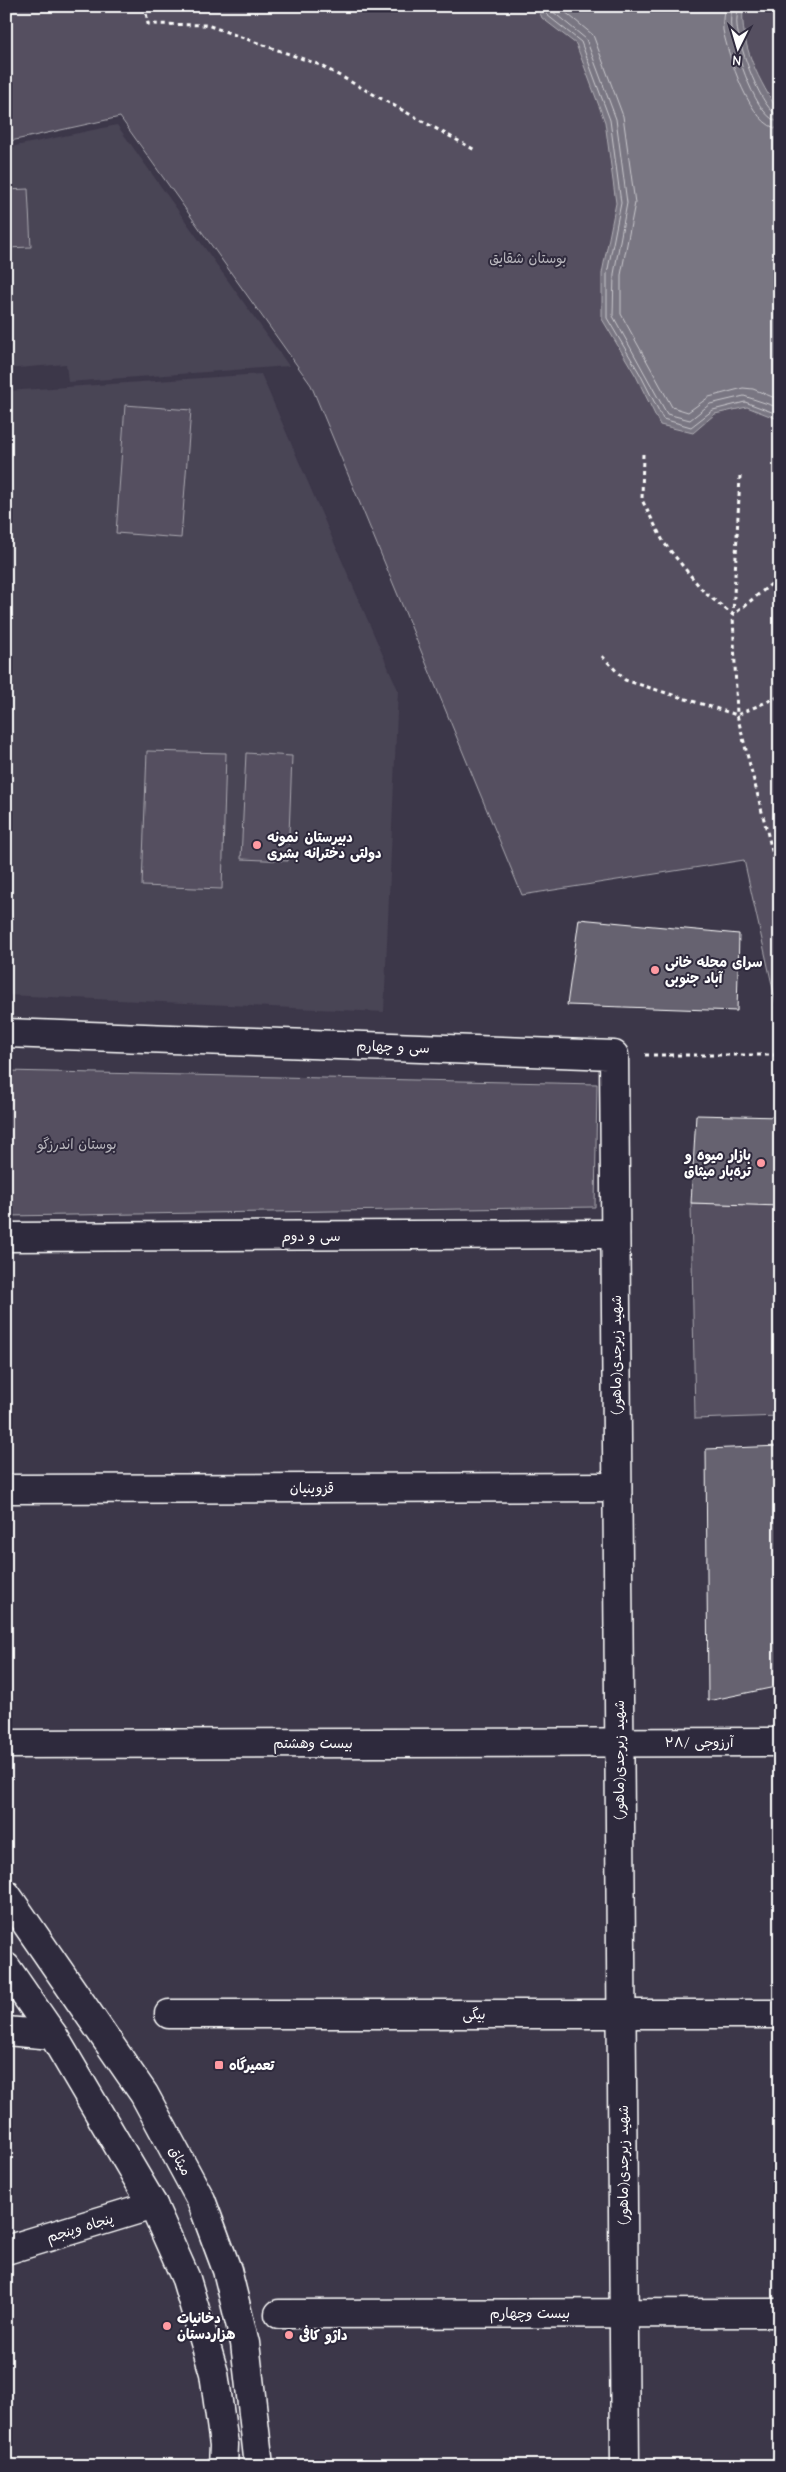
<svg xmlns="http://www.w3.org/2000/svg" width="786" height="2472" viewBox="0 0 786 2472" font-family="'Comic Neue','Playpen Sans Arabic',sans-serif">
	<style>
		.built { fill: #494455 }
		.green { fill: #555060; stroke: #aaa8b0 }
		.water { fill: #797682; stroke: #afadb4 }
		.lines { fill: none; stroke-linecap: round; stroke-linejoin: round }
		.shore { stroke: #c9c8cd; stroke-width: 1 }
		.building { fill: #666270; stroke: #fff }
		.street-casing { stroke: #fff; stroke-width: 31 }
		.secondary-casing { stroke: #fff; stroke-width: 31 }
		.path { stroke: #fff; stroke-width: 3; stroke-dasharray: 4 4; stroke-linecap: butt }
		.street { stroke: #2f2a3d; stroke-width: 28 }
		.secondary { stroke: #2f2a3d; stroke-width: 28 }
		.poi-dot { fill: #ff9aa2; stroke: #2f2a3d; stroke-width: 2 }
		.labels { text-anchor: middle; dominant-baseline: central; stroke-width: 4; stroke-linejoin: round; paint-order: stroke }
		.park-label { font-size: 14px; fill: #bbb9bf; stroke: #2f2a3d }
		.poi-label { font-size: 14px; font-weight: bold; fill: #fff; stroke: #2f2a3d; text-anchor: start }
		.street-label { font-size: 14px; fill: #fff; stroke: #2f2a3d }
	</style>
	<rect width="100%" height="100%" fill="#3c3749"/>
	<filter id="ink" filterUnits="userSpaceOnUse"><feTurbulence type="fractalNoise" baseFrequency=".02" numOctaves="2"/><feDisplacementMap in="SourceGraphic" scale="10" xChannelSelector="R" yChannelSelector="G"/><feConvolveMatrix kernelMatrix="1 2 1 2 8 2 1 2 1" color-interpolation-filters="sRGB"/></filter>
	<g filter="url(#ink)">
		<g class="built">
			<polygon points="117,125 289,366 68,382 66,364 6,369 6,148"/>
			<polygon points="261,374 398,690 384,1012 6,995 6,391"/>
		</g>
		<g class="green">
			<polygon points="6,6 780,6 780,1020 744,860 522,895 311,385 120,117 6,142"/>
			<polygon points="28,189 31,247 6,248 6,190"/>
			<polygon points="125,405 191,410 181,538 116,533"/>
			<polygon points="147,751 226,753 222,889 142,886"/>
			<polygon points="246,753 292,756 288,861 241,859"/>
			<polygon points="6,1071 597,1084 595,1207 6,1216"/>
			<polygon points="691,1203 780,1205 780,1416 695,1419"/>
		</g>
		<path class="water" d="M537,6H743C740,47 759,80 780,114V420L747,407L715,414L693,433L660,425L636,376L602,319V273L616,203L605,122L576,44L542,18Z"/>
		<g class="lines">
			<g class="shore">
				<polyline points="543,6 547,15 581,42 610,120 621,203 607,274 607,318 640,374 663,419 691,427 713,410 745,402 780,415"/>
				<polyline points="549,6 552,11 586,39 616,119 627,203 614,274 613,316 667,414 690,420 710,404 744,396 780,408"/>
				<polyline points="558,6 593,35 623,116 635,203 621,275 621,314 672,407 688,412 709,397 743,388 753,389 780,400"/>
				<path d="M724,6C724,14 722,22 723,30C728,54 750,128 780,129"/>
				<path d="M732,6C731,14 730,22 731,29C736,50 756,121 780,122"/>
				<path d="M738,6C738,13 736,20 737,26C738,43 762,114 780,116"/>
			</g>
		</g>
		<g class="building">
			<polygon points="579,919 739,934 737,1011 567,1005"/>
			<polygon points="696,1115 780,1117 780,1206 691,1203"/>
			<polygon points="780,1446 780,1686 708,1701 706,1449"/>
		</g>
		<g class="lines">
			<g class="street-casing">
				<g id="street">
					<polyline points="6,1033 614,1055 625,2466"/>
					<polyline points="6,1237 615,1234"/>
					<polyline points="6,1489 617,1487"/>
					<polyline points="6,1744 780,1742"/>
					<polyline points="169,2014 780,2014"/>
					<polyline points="6,2031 53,2035"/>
					<polyline points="6,2250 153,2205"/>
					<polyline points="279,2314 780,2313"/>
				</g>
			</g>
			<g class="secondary-casing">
				<g id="secondary">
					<polyline points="6,1894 144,2094 201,2200 227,2270 245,2343 259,2466"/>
					<polyline points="6,1967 53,2035 153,2205 186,2279 214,2373 224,2445 223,2466"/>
				</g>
			</g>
			<g class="path">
				<polyline points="145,6 148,24 207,25 320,65 475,150"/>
				<polyline points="643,454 642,500 664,543 704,592 733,615 780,577"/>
				<polyline points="740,476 733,615 737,715 778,874 780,890"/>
				<polyline points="602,656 625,680 737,715 780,696"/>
				<polyline points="645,1055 780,1055"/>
			</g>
			<use href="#street" class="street"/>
			<use href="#secondary" class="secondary"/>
		</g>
	</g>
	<g class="poi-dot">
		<circle cx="257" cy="845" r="5"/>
		<circle cx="655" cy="970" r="5"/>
		<circle cx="761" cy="1163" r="5"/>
		<rect x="214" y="2060" width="10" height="10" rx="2.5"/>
		<circle cx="167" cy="2326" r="5"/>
		<circle cx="289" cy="2335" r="5"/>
	</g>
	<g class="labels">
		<g class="park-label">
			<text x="528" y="258">بوستان شقایق</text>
			<text x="77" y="1144">بوستان اندرزگو</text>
		</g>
		<g class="poi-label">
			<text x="267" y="837">دبیرستان نمونه<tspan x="267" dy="16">دولتی دخترانه بشری</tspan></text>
			<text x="665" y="962">سرای محله خانی<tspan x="665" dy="16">آباد جنوبی</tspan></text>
			<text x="751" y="1155" text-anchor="end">بازار میوه و<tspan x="751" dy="16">تره‌بار میثاق</tspan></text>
			<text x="229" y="2065">تعمیرگاه</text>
			<text x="177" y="2318">دخانیات<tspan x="177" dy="16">هزاردستان</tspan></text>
			<text x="299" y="2335">داژو کافی</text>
		</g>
		<g class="street-label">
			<text transform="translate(393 1047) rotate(2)">سی و چهارم</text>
			<text x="311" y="1236">سی و دوم</text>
			<text transform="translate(616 1355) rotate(-90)">شهید زبرجدی(ماهور)</text>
			<text x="312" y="1488">قزوینیان</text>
			<text x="699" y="1742">آرزوجی /۲۸</text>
			<text x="313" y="1743">بیست وهشتم</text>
			<text transform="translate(619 1760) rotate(-90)">شهید زبرجدی(ماهور)</text>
			<text x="474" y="2014">بیگی</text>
			<text transform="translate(180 2161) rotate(62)">میثاق</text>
			<text transform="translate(623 2165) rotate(-90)">شهید زبرجدی(ماهور)</text>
			<text transform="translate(80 2228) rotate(-17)">پنجاه وپنجم</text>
			<text x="530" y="2313">بیست وچهارم</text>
		</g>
	</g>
	<rect width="786" height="2472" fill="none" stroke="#2f2a3d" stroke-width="25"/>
	<rect x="12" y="12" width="761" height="2447" fill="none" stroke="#fff" stroke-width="2" filter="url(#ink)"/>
	<g transform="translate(738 48) rotate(185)" stroke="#2f2a3d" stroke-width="4" paint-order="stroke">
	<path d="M0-4L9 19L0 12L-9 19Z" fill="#ffffff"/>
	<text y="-8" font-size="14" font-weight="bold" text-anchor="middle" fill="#ffffff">N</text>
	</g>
</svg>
